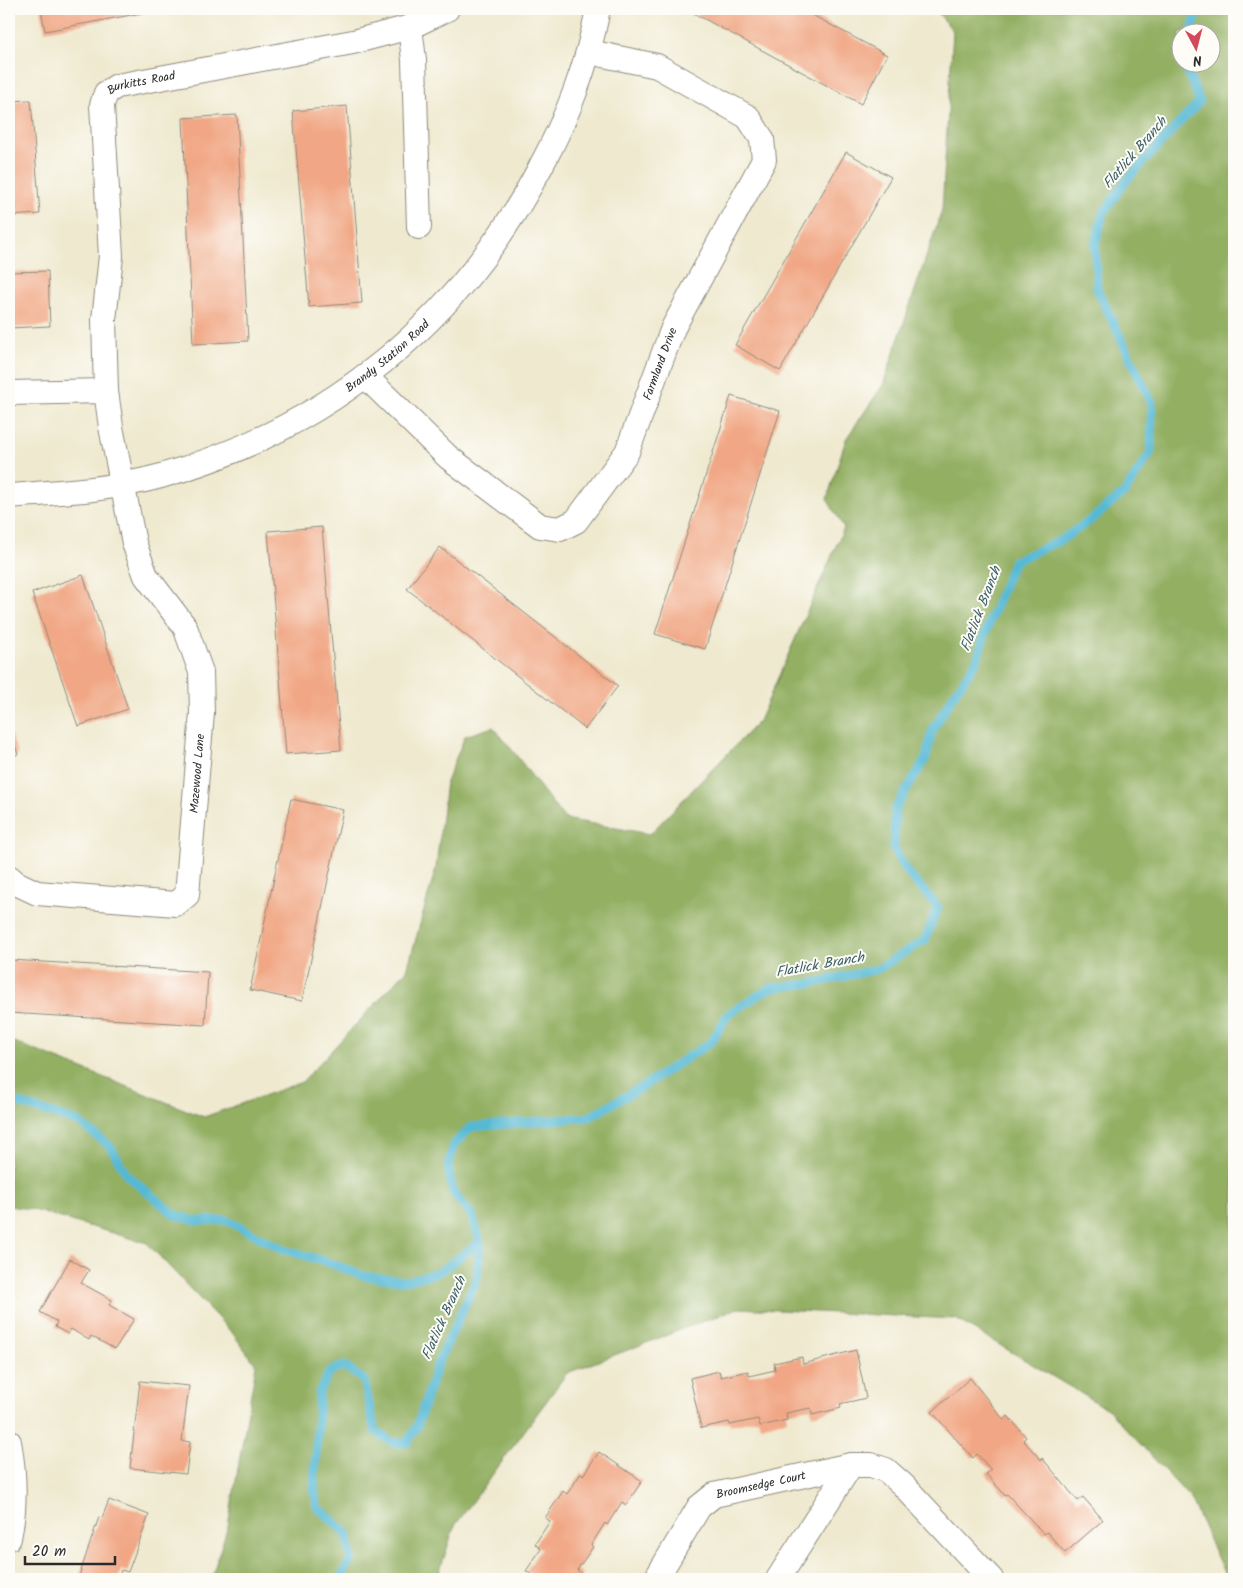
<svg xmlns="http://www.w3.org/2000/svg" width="1243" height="1588" viewBox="0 0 1243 1588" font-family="Kalam,sans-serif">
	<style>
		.forest { fill: #92af62; stroke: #5e6d46; fill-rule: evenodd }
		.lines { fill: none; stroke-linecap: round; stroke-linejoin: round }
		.stream { stroke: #56b9d4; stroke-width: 9 }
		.building { fill: #f1a785 }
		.street-casing { stroke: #8d8a7d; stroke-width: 26 }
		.street { stroke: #fff; stroke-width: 24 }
		.labels { text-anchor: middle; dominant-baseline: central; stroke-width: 4; stroke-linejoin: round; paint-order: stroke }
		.street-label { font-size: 12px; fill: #2b2b2b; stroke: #fdfcf7 }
		.water-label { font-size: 14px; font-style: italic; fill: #3a5d66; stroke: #fdfcf7 }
	</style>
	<rect width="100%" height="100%" fill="#fdfcf7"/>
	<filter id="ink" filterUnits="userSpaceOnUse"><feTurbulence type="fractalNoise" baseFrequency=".02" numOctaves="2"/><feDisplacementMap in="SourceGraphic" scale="10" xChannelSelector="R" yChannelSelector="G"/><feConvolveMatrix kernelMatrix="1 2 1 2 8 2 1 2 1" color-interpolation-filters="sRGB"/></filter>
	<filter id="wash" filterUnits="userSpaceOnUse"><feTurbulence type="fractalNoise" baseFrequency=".0096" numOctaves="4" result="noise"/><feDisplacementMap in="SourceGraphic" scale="20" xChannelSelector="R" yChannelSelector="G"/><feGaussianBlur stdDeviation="1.12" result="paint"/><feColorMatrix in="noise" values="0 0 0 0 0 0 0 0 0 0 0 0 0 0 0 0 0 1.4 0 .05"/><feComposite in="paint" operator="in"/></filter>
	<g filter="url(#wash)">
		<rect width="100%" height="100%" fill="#efe9cf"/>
		<path class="forest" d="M935,9H1234V1579H1227L1190,1498L1109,1410L956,1319L738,1308L567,1373L454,1527L437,1579H211L228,1526L256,1365L234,1335L147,1243L30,1209L9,1206V1040L204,1117L302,1082L407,970L436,868L446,782L465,736L493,727C519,756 540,789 565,819L650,834L759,721L844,528L827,499L846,439L883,385L942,210L953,31ZM1180,32H1210V62H1180Z"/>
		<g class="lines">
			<g class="stream">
				<polyline points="1191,32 1199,9"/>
				<polyline points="9,1103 15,1102 78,1122 110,1146 127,1175 175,1215 197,1221 226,1220 285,1250 324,1261 364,1276 406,1281 439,1272 480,1242"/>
				<polyline points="340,1579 351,1560 347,1533 317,1507 314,1490 319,1392 330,1371 344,1366 364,1380 375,1431 392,1442 407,1443 417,1426 437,1365 477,1279 480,1242 472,1215 453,1193 448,1167 454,1144 471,1127 589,1117 645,1085 711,1042 728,1014 770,988 814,983 878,969 925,940 938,907 906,871 894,848 895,809 926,758 932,731 951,699 976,662 987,628 1014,561 1061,540 1092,519 1125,492 1151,452 1152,403 1097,289 1095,245 1103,214 1125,182 1200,101 1183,62"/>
			</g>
		</g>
		<g id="blocks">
			<g class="building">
				<polygon points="41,9 158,9 158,10 45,31"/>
				<polygon points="689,9 801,9 887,55 861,104 688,10"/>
				<polygon points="31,100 40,214 9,216 9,101"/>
				<polygon points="347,106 362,303 309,307 293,111"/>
				<polygon points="237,115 248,341 193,344 183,118"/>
				<polygon points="846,152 891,177 780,371 735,345"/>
				<polygon points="48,271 50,326 9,328 9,272"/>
				<polygon points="731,396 780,411 705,649 655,634"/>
				<polygon points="322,527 341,750 286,754 268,531"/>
				<polygon points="440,547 618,686 585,729 407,589"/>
				<polygon points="83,575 128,709 78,726 32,593"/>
				<polygon points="9,730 18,754 9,758"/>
				<polygon points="291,799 343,810 302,1001 250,990"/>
				<polygon points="11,960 208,972 205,1025 9,1013"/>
				<polygon points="70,1259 89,1270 81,1283 112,1300 109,1305 134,1319 115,1349 91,1336 89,1340 71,1329 68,1334 55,1327 57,1322 40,1312"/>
				<polygon points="856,1350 866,1398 840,1404 841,1408 812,1415 811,1408 786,1413 787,1420 760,1426 758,1419 730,1425 729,1422 701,1428 690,1378 719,1371 721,1377 748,1371 749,1376 775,1370 774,1363 802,1357 803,1364"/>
				<polygon points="970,1378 1004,1420 1008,1416 1026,1437 1023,1440 1041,1460 1042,1458 1078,1501 1083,1497 1103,1520 1065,1553 1047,1532 1044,1534 1007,1494 1005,1495 986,1474 991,1470 977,1454 973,1458 932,1412"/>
				<polygon points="140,1381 189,1386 182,1441 190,1442 186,1474 130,1468"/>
				<polygon points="599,1452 642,1481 626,1505 622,1502 607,1525 605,1523 591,1545 593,1547 577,1570 583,1574 579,1579 539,1579 526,1571 541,1549 535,1544 550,1521 545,1518 563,1491 567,1494 581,1473 583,1475"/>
				<polygon points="109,1500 149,1515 128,1572 121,1570 118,1579 78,1579 99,1517 102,1518"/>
			</g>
		</g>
	</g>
	<g filter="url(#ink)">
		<use href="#blocks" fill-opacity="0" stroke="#8d8a7d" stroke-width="1"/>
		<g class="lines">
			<g class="street-casing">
				<g id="street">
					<polyline points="410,27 414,60 419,227"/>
					<path id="s1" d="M365,376L448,457L540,526L560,529L576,521L627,452L673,328L764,160L762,139L748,117L657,66L589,52"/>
					<polyline points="9,393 106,391"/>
					<path id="s2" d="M9,496C60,492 111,490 161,476C329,428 459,322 540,168C568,116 587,67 598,9"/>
					<path id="s3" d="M9,877L16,883L37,893L176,904L187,895L202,713L201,672L185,627L146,576L134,543L111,427L106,391L104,320L111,256L102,105L106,93L117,86L353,42L410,27L447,9"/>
					<path d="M9,1442C15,1475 16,1505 9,1538"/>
					<path id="s4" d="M656,1579L699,1507L714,1495L851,1465H871L886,1470L903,1485L991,1579"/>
					<polyline points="778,1579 851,1465"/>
				</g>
			</g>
			<use href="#street" class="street"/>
		</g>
	</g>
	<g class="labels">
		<g class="street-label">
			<text stroke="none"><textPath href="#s3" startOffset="1048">Burkitts Road</textPath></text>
			<text stroke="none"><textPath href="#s2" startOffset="412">Brandy Station Road</textPath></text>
			<text stroke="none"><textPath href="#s1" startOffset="449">Farmland Drive</textPath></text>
			<text stroke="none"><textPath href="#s3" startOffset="308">Mazewood Lane</textPath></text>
			<text stroke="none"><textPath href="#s4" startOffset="151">Broomsedge Court</textPath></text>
		</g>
		<g class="water-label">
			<text transform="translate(1135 153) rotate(-49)">Flatlick Branch</text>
			<text transform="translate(981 609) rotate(-69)">Flatlick Branch</text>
			<text transform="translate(820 965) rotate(-10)">Flatlick Branch</text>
			<text transform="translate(444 1318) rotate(-66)">Flatlick Branch</text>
		</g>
	</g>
	<rect width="1243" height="1588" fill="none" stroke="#fdfcf7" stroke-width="30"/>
	<g transform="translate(1196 48) rotate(173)"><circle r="24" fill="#fdfcf7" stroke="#a9a8a5"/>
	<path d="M0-4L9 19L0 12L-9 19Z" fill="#d1495b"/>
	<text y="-8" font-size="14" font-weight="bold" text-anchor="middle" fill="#2b2b2b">N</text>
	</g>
	<path d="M25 1556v8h90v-8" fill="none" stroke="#2b2b2b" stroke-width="2.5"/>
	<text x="32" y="1556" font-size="15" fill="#2b2b2b" stroke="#fdfcf7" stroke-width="4" paint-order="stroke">20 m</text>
</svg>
